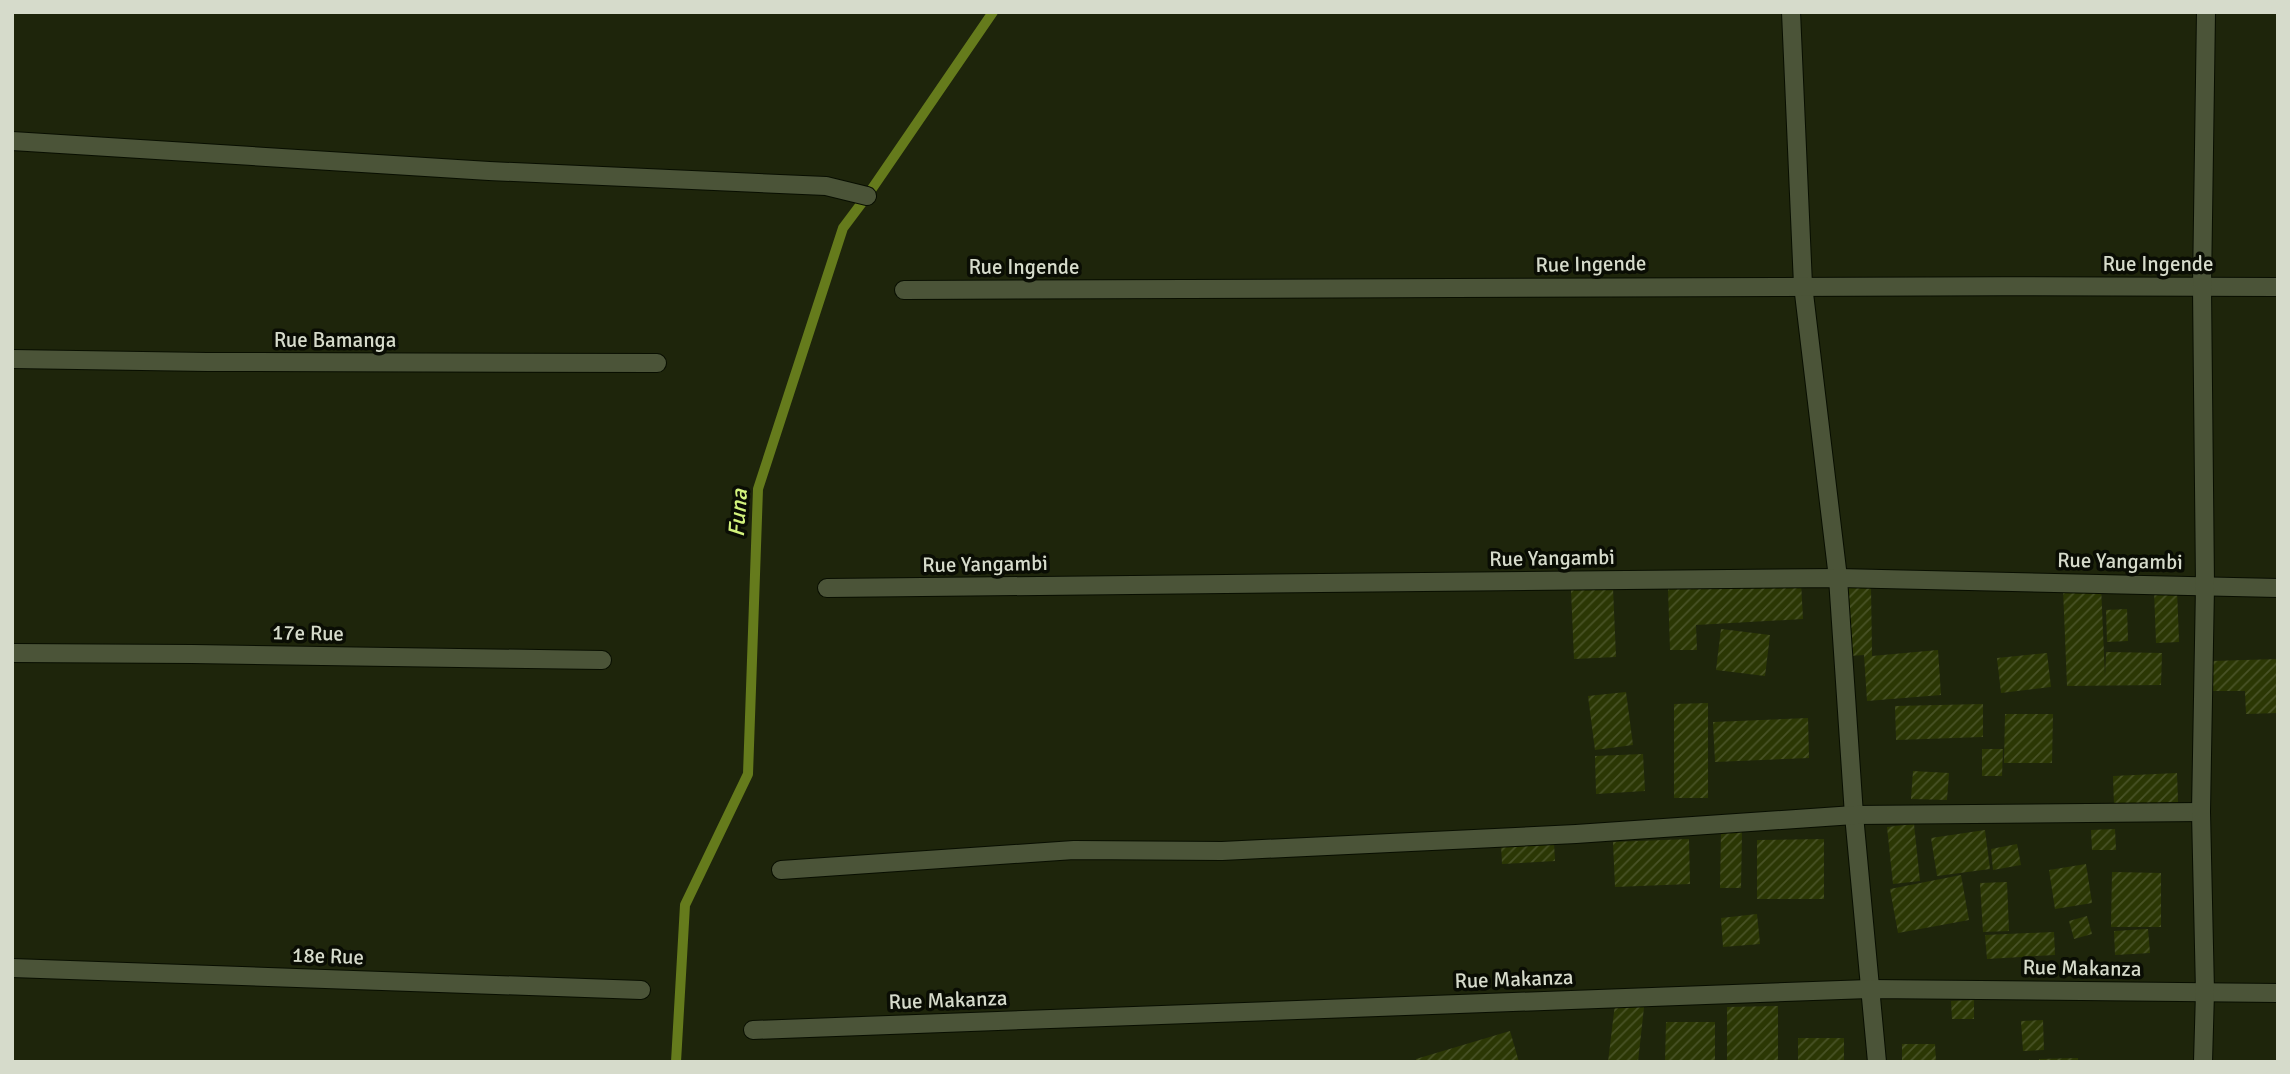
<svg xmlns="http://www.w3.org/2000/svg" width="2290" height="1074" viewBox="0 0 2290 1074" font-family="Signika,sans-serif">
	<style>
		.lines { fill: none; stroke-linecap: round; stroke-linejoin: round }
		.stream { stroke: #657b1c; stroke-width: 10 }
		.building { fill: url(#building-hatch) }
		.minor-casing { stroke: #080e00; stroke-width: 20 }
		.minor { stroke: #4b5438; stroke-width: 18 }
		.labels { text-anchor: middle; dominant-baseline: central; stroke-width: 7; stroke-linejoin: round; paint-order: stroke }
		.street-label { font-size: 21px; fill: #d6dbcb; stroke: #0a0d04 }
		.water-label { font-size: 23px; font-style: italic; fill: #d3f37d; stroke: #0a0d04 }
	</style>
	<defs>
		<pattern id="building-hatch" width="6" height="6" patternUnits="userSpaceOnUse" patternTransform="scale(1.75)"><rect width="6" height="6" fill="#2b3704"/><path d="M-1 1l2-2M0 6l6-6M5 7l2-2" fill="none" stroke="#495327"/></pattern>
	</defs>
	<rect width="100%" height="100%" fill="#1e250b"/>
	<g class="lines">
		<polyline class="stream" points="676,1062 685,905 748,774 758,489 843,228 867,196 993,12"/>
	</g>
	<g class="building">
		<polygon points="1801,582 1803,619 1696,625 1697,650 1670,650 1668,589"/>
		<polygon points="2101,586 2105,677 2106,652 2162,653 2161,685 2067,686 2063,588"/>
		<polygon points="1871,587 1872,656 1938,650 1941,695 1867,701 1864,655 1850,656 1848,588"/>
		<polygon points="1613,588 1616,657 1574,659 1571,590"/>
		<polygon points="2177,589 2179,642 2156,643 2154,590"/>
		<polygon points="2127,609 2128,641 2107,642 2106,610"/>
		<polygon points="1721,629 1770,635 1765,676 1716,670"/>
		<polygon points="2047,653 2051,687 2001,693 1997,658"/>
		<polygon points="2278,659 2278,713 2246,714 2245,691 2213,691 2212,661"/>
		<polygon points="1626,692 1633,745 1595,750 1588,696"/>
		<polygon points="1708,703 1708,798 1674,798 1674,704"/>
		<polygon points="1983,704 1983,737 1896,740 1895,706"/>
		<polygon points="2005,714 2053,714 2052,763 2004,763"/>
		<polygon points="1808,718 1809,758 1715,762 1713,722"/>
		<polygon points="1982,749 2003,749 2002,776 1982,776"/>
		<polygon points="1643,754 1645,791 1596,794 1595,756"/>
		<polygon points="1913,771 1949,773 1947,800 1911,799"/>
		<polygon points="2177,773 2178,802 2114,805 2113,776"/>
		<polygon points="1914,824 1920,881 1893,884 1887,827"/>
		<polygon points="2115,829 2116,850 2092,850 2091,830"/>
		<polygon points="1985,830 1990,869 1937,876 1931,838"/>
		<polygon points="1721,831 1742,831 1741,888 1720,888"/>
		<polygon points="1689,839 1690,884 1615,887 1613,842"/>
		<polygon points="1824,839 1824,899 1757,899 1757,840"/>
		<polygon points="1554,843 1555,861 1502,864 1501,845"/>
		<polygon points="2017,844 2021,865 1993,870 1991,849"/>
		<polygon points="2086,864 2092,903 2055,909 2049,870"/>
		<polygon points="2112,872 2161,873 2161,927 2111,927"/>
		<polygon points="1961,875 1969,920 1898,933 1890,889"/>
		<polygon points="2007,882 2009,931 1983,932 1980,883"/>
		<polygon points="1757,914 1760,944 1723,947 1721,918"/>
		<polygon points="2087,916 2092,934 2074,939 2069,921"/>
		<polygon points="2148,929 2150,953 2115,955 2114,931"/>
		<polygon points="2054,932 2055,955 1987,959 1985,935"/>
		<polygon points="1974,1000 1974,1019 1952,1019 1951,1001"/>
		<polygon points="1615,1004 1644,1007 1638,1062 1608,1062"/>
		<polygon points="1778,1006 1778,1061 1727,1061 1727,1007"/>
		<polygon points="2043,1020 2044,1050 2023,1051 2021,1021"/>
		<polygon points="1666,1022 1715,1022 1715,1062 1665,1062"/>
		<polygon points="1510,1031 1519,1062 1416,1062 1416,1059"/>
		<rect x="1798" y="1038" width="46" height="24"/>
		<polygon points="1902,1044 1935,1044 1936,1062 1902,1062"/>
		<polygon points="2078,1058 2078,1062 2039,1062 2039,1059"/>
	</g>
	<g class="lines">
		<g class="minor-casing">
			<g id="minor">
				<polyline points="1791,12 1803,285 1838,578 1854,815 1877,1062"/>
				<polyline points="12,141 489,171 826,186 867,196"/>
				<path d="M904,290C1362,290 1820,284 2278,287"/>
				<polyline points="12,359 207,362 657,363"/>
				<polyline points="827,588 1838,578 2278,588"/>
				<polyline points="12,653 192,654 602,660"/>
				<polyline points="781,870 1074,850 1222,851 1576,834 1854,815 2201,812"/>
				<polyline points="12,968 641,990"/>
				<polyline points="753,1030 1869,989 2278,993"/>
				<polyline points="2203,1062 2205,992 2201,812 2205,586 2202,287 2206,12"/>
			</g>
		</g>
		<use href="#minor" class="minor"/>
	</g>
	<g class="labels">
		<g class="street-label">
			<text transform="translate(1591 264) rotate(-1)">Rue Ingende</text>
			<text x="2158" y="264">Rue Ingende</text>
			<text x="1024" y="267">Rue Ingende</text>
			<text x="335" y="340">Rue Bamanga</text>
			<text transform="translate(1552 558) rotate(-1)">Rue Yangambi</text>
			<text transform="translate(2120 561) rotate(1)">Rue Yangambi</text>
			<text transform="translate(985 564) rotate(-1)">Rue Yangambi</text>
			<text transform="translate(308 633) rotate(1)">17e Rue</text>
			<text transform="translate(328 956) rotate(2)">18e Rue</text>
			<text transform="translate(2082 968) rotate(1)">Rue Makanza</text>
			<text transform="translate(1514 979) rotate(-2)">Rue Makanza</text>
			<text transform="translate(948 1000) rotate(-2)">Rue Makanza</text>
		</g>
		<g class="water-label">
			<text transform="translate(738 513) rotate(-86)">Funa</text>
		</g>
	</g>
	<rect width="2290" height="1074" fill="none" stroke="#d6dbcb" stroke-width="28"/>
</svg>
